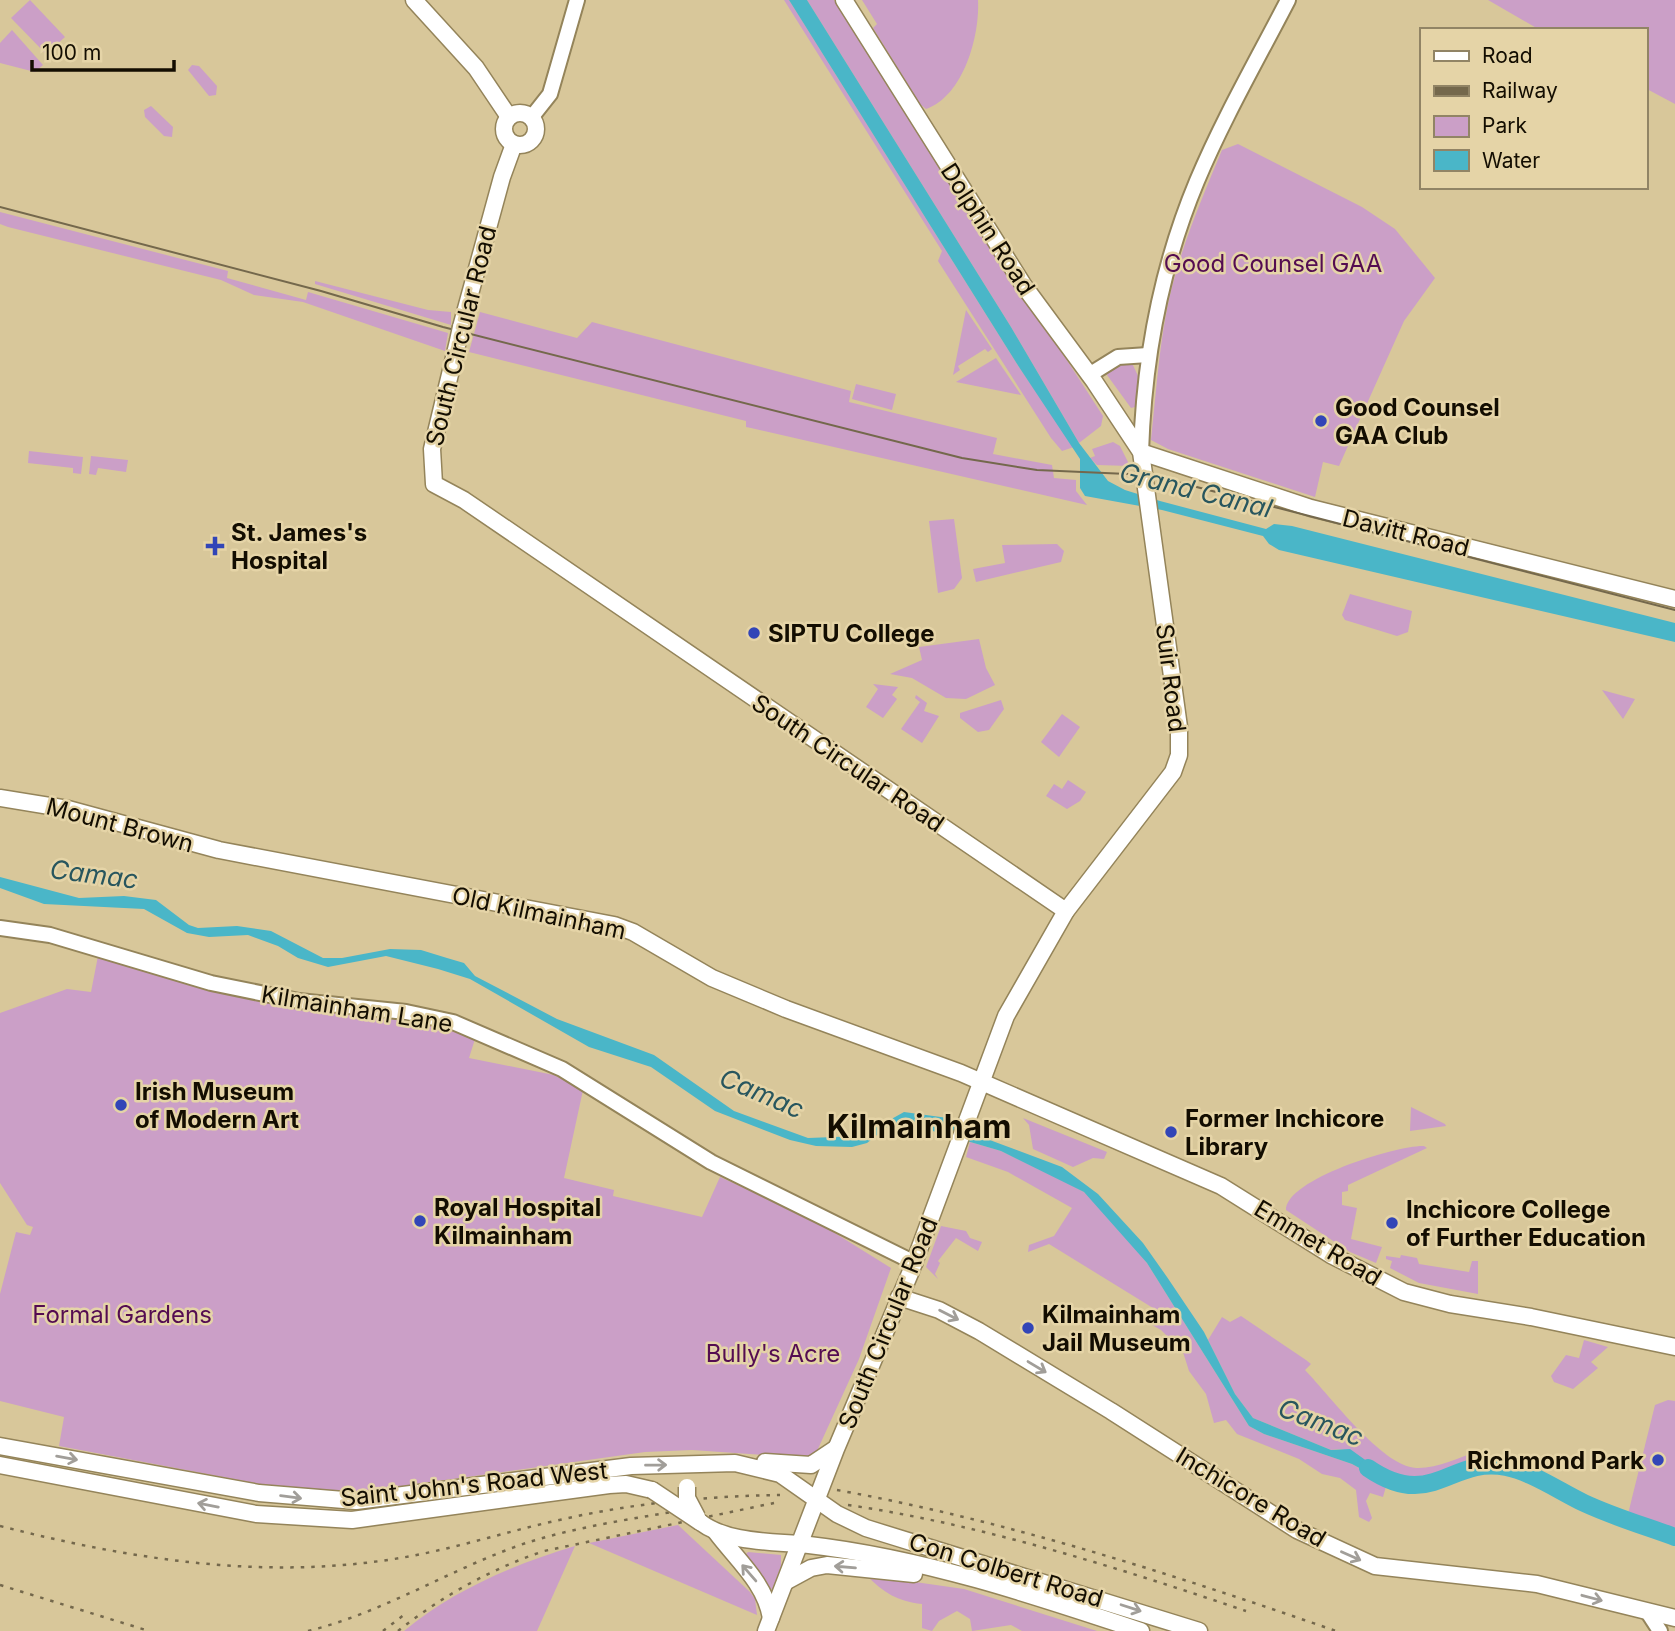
<svg xmlns="http://www.w3.org/2000/svg" width="1675" height="1631" viewBox="0 0 1675 1631" font-family="Inter,sans-serif">
	<style>
		.green { fill: #cb9fc7 }
		.water { fill: #4ab6c8 }
		.lines { fill: none; stroke-linecap: round; stroke-linejoin: round }
		.river { stroke: #4ab6c8; stroke-width: 18 }
		.tertiary-casing { stroke: #94845a; stroke-width: 18 }
		.secondary-casing { stroke: #94845a; stroke-width: 19 }
		.tertiary { stroke: #fff; stroke-width: 14 }
		.secondary { stroke: #fff; stroke-width: 16 }
		.tram { stroke: #74684c; stroke-width: 2 }
		.rail { stroke: #74684c; stroke-width: 2.5; stroke-dasharray: 3.5 7; stroke-linecap: butt }
		.secondary-bridge-casing { stroke: #94845a; stroke-width: 19; stroke-linecap: butt }
		.secondary-bridge { stroke: #fff; stroke-width: 16 }
		.oneway { stroke: #a19e99 }
		.poi-dot { fill: #3245b7; stroke: #e5d4a7; stroke-width: 2.5 }
		.labels { text-anchor: middle; dominant-baseline: central; stroke-width: 5; stroke-linejoin: round; paint-order: stroke }
		.street-label { font-size: 24px; fill: #130d01; stroke: #e5d4a7 }
		.park-label { font-size: 24px; fill: #540c51; stroke: #e5d4a7 }
		.poi-label { font-size: 24px; font-weight: bold; fill: #130d01; stroke: #e5d4a7; text-anchor: start }
		.water-label { font-size: 26px; font-style: italic; fill: #28565e; stroke: #e5d4a7 }
		.district-label { font-size: 32px; font-weight: bold; fill: #130d01; stroke: #e5d4a7 }
	</style>
	<rect width="100%" height="100%" fill="#d8c79a"/>
	<g class="green">
		<polygon points="30,0 65,37 46,54 11,18"/>
		<polygon points="784,0 789,0 1019,367 1074,447 1062,451 1051,438 938,261 942,251"/>
		<polygon points="807,0 834,0 1103,416 1101,426 1079,443 1011,327"/>
		<path d="M862,0H978C980,35 964,96 926,109L920,104L873,28L877,24Z"/>
		<polygon points="1488,0 1675,0 1675,104 1645,88 1645,30 1540,30"/>
		<polygon points="12,30 43,65 35,72 0,63 0,43"/>
		<polygon points="192,65 199,66 217,86 216,95 209,96 188,70"/>
		<polygon points="151,106 173,127 172,137 164,136 145,117 144,110"/>
		<path d="M1238,144L1362,207L1395,229L1435,278L1404,321L1339,466L1323,462L1315,497L1168,449L1151,440C1157,386 1160,328 1175,276C1187,233 1205,191 1222,150Z"/>
		<polygon points="0,212 228,271 227,278 306,300 308,292 448,333 445,351 303,302 254,295 221,280 8,227 0,224"/>
		<polygon points="315,281 428,310 451,312 451,325 315,284"/>
		<polygon points="966,310 992,349 988,352 985,349 958,366 960,370 953,375"/>
		<polygon points="480,312 577,338 592,322 851,391 849,402 997,438 993,454 1052,465 1054,478 1076,480 1076,491 1087,505 751,428 746,427 746,421 469,352"/>
		<polygon points="996,358 1021,395 956,382"/>
		<polygon points="1126,361 1132,363 1138,376 1135,407 1131,408 1107,375 1113,364"/>
		<polygon points="856,384 896,394 892,410 852,399"/>
		<polygon points="1113,442 1120,446 1130,466 1097,465 1090,458 1095,456 1092,449"/>
		<polygon points="29,451 83,457 81,474 73,473 73,468 28,463"/>
		<polygon points="91,456 128,460 126,472 98,468 96,475 89,474"/>
		<polygon points="954,519 962,578 954,589 938,593 929,521"/>
		<polygon points="1057,544 1064,551 1061,562 976,582 973,569 1005,563 1002,545"/>
		<polygon points="1350,594 1412,611 1408,632 1397,636 1345,620 1342,615"/>
		<polygon points="979,639 986,668 995,685 966,699 946,698 912,678 890,674 922,660 919,647"/>
		<polygon points="873,684 898,687 892,695 897,699 883,718 866,707 878,689"/>
		<polygon points="1602,690 1635,699 1623,719"/>
		<polygon points="916,695 927,703 924,711 939,716 922,743 901,729 920,702 915,698"/>
		<polygon points="1001,700 1004,709 989,730 978,732 960,718 960,713"/>
		<polygon points="1062,714 1080,727 1059,757 1041,742"/>
		<polygon points="1068,780 1086,792 1080,801 1067,809 1046,796 1054,784 1062,789"/>
		<polygon points="98,956 430,1024 475,1039 469,1058 554,1075 583,1090 564,1178 614,1190 613,1196 702,1217 720,1177 809,1217 891,1268 859,1359 817,1451 810,1458 692,1450 645,1452 352,1493 265,1485 59,1446 64,1417 0,1401 0,1294 16,1232 30,1235 33,1227 27,1225 0,1183 0,1013 67,989 91,992"/>
		<polygon points="1411,1107 1445,1124 1446,1126 1410,1131"/>
		<polygon points="1023,1118 1107,1152 1104,1159 1093,1158 1073,1167 1033,1149 1029,1125"/>
		<polygon points="970,1142 1001,1151 1071,1185 1084,1192 1103,1210 1147,1263 1249,1426 1264,1434 1352,1464 1387,1483 1383,1497 1370,1493 1366,1501 1372,1518 1369,1522 1359,1517 1356,1490 1340,1478 1322,1474 1299,1459 1237,1434 1226,1420 1214,1423 1206,1394 1189,1371 1183,1352 1161,1330 1145,1321 1153,1308 1049,1244 1028,1252 1029,1245 1054,1236 1072,1208 1008,1172 966,1157"/>
		<path d="M1424,1146L1427,1148L1348,1185V1191L1342,1192V1205L1357,1208L1351,1239L1382,1247L1376,1263L1350,1252L1286,1210C1286,1179 1397,1145 1424,1146Z"/>
		<polygon points="941,1226 966,1231 970,1238 982,1242 978,1251 956,1238 938,1261 940,1263 935,1274 938,1279 926,1267"/>
		<polygon points="1401,1255 1417,1258 1419,1264 1469,1272 1472,1261 1478,1261 1478,1294 1419,1283 1390,1268 1392,1261 1386,1259 1386,1256 1400,1258"/>
		<path d="M1241,1316L1306,1360L1311,1364L1305,1370C1331,1397 1382,1466 1416,1468C1436,1469 1460,1457 1479,1451L1483,1460C1453,1472 1420,1490 1388,1477C1367,1468 1358,1445 1331,1450L1253,1418L1235,1394L1208,1340L1222,1317L1230,1322Z"/>
		<polygon points="1584,1340 1608,1347 1591,1362 1598,1368 1573,1389 1554,1382 1551,1376 1566,1355 1579,1358"/>
		<polygon points="1668,1400 1675,1401 1675,1528 1628,1514 1655,1405"/>
		<polygon points="678,1525 750,1592 755,1599 757,1615 589,1543"/>
		<path d="M575,1546L537,1631H404C453,1590 515,1564 575,1546Z"/>
		<polygon points="748,1552 781,1555 781,1566 772,1590 745,1555"/>
		<path d="M866,1575L964,1589L1097,1631H1022L1011,1625L972,1631L970,1619L957,1611L939,1621L932,1631L922,1628V1604C897,1601 884,1593 866,1575Z"/>
	</g>
	<g class="water">
		<polygon points="789,0 807,0 1011,327 1079,443 1108,481 1125,490 1160,501 1266,529 1274,524 1292,526 1675,623 1675,642 1279,550 1269,544 1263,536 1162,510 1085,496 1080,488 1080,459 1019,367"/>
		<polygon points="0,877 79,898 124,896 156,900 189,925 198,928 237,926 271,931 323,958 342,958 390,949 421,950 447,958 464,963 475,976 557,1019 654,1055 734,1111 808,1138 861,1136 904,1112 948,1118 986,1135 987,1139 1062,1167 1098,1194 1143,1243 1167,1277 1204,1332 1235,1394 1253,1418 1331,1450 1350,1449 1389,1477 1387,1483 1352,1464 1264,1434 1249,1426 1147,1263 1084,1192 1001,1151 902,1122 887,1127 867,1143 852,1147 816,1146 790,1140 715,1111 651,1067 589,1047 470,979 438,969 386,956 328,967 298,958 278,946 248,935 209,937 187,933 144,909 44,904 0,888"/>
	</g>
	<g class="lines">
		<path class="river" d="M1368,1468C1432,1512 1450,1456 1506,1467C1534,1473 1559,1491 1584,1503C1614,1517 1645,1526 1675,1537"/>
		<g class="tertiary-casing">
			<g id="tertiary">
				<polyline points="531,118 550,94 577,0"/>
				<polyline points="1089,375 1118,357 1148,355"/>
				<path d="M1141,452C1144,359 1161,267 1197,181C1223,119 1257,60 1288,0"/>
				<polyline points="0,928 50,935 211,983 299,1001 406,1012 453,1022 562,1069 711,1162 915,1263"/>
				<polyline points="1647,1611 1660,1631"/>
			</g>
		</g>
		<g class="secondary-casing">
			<g id="secondary">
				<polyline points="414,0 476,68 509,117"/>
				<circle cx="520" cy="129" r="16"/>
				<polyline points="461,327 502,177 514,144"/>
				<polyline points="458,341 432,449 434,484 464,500 1066,911"/>
				<polyline points="1141,452 1311,508 1675,599"/>
				<polyline points="0,798 68,809 219,850 614,925 633,932 712,978 786,1009 961,1073 1221,1186 1331,1255 1404,1292 1450,1304 1531,1317 1675,1347"/>
				<polyline points="899,1297 939,1310 979,1331 1111,1411 1297,1530 1375,1566 1537,1584 1675,1618"/>
				<polyline points="0,1446 259,1493 356,1501 631,1466 735,1463 780,1474 837,1514 866,1528 1199,1631"/>
				<polyline points="765,1462 811,1465 835,1449"/>
				<polyline points="0,1465 256,1514 352,1520 609,1485 626,1484 652,1490"/>
				<path d="M700,1522C729,1544 774,1541 809,1545C922,1558 1033,1595 1141,1631"/>
				<path d="M716,1532C737,1560 765,1583 771,1618"/>
				<polyline points="787,1581 811,1568 827,1565 914,1574"/>
				<polyline points="766,1631 836,1449 911,1271 1006,1016 1066,911 1173,772 1179,755 1179,727 1141,452 1094,381 1024,286 844,0"/>
			</g>
		</g>
		<use href="#tertiary" class="tertiary"/>
		<use href="#secondary" class="secondary"/>
		<polyline class="tram" points="0,207 321,291 443,327 962,458 1037,470 1150,475 1675,610"/>
		<g class="rail">
			<path d="M837,1490C1008,1521 1172,1574 1336,1631"/>
			<path d="M848,1505C983,1525 1116,1567 1246,1611"/>
			<path d="M0,1526C130,1559 260,1580 394,1559C452,1550 507,1531 564,1519C635,1503 708,1496 780,1495"/>
			<polyline points="0,1585 149,1631"/>
			<path d="M308,1631C385,1612 452,1568 526,1543C576,1527 631,1519 683,1510"/>
			<polyline points="383,1631 405,1614"/>
			<path d="M398,1631C442,1596 491,1569 544,1551L774,1503"/>
		</g>
		<g class="secondary-bridge-casing">
			<g id="secondary-bridge">
				<polyline points="458,341 461,327"/>
				<polyline points="687,1487 687,1498 697,1517"/>
				<polyline points="652,1490 700,1522"/>
			</g>
		</g>
		<use href="#secondary-bridge" class="secondary-bridge"/>
	</g>
	<defs><path id="oneway-shaft" d="M-6 0H5M1.5-3L5.5 0L1.5 3" fill="none" stroke-width="1.6" stroke-linecap="round" stroke-linejoin="round" transform="scale(1.75)"/></defs>
	<g class="oneway">
		<use href="#oneway-shaft" transform="translate(949 1315) rotate(27)"/>
		<use href="#oneway-shaft" transform="translate(1037 1367) rotate(31)"/>
		<use href="#oneway-shaft" transform="translate(67 1458) rotate(10)"/>
		<use href="#oneway-shaft" transform="translate(656 1465) rotate(-1)"/>
		<use href="#oneway-shaft" transform="translate(291 1497) rotate(7)"/>
		<use href="#oneway-shaft" transform="translate(208 1505) rotate(-169)"/>
		<use href="#oneway-shaft" transform="translate(1351 1556) rotate(24)"/>
		<use href="#oneway-shaft" transform="translate(845 1567) rotate(-175)"/>
		<use href="#oneway-shaft" transform="translate(749 1573) rotate(-131)"/>
		<use href="#oneway-shaft" transform="translate(1592 1598) rotate(15)"/>
		<use href="#oneway-shaft" transform="translate(1131 1608) rotate(18)"/>
	</g>
	<g class="poi-dot">
		<circle cx="1321" cy="421" r="7"/>
		<path d="M211.5 535.5h7v7h7v7h-7v7h-7v-7h-7v-7h7z"/>
		<circle cx="754" cy="633" r="7"/>
		<circle cx="121" cy="1105" r="7"/>
		<circle cx="1171" cy="1132" r="7"/>
		<circle cx="420" cy="1221" r="7"/>
		<circle cx="1392" cy="1223" r="7"/>
		<circle cx="1028" cy="1328" r="7"/>
		<circle cx="1658" cy="1460" r="7"/>
	</g>
	<g class="labels">
		<g class="street-label">
			<text transform="translate(988 229) rotate(57)">Dolphin Road</text>
			<text transform="translate(461 336) rotate(-76)">South Circular Road</text>
			<text transform="translate(1406 533) rotate(14)">Davitt Road</text>
			<text transform="translate(1171 678) rotate(83)">Suir Road</text>
			<text transform="translate(848 763) rotate(34)">South Circular Road</text>
			<text transform="translate(120 825) rotate(15)">Mount Brown</text>
			<text transform="translate(539 913) rotate(12)">Old Kilmainham</text>
			<text transform="translate(357 1009) rotate(9)">Kilmainham Lane</text>
			<text transform="translate(1318 1243) rotate(31)">Emmet Road</text>
			<text transform="translate(888 1323) rotate(-68)">South Circular Road</text>
			<text transform="translate(474 1484) rotate(-6)">Saint John's Road West</text>
			<text transform="translate(1251 1497) rotate(31)">Inchicore Road</text>
			<text transform="translate(1006 1570) rotate(17)">Con Colbert Road</text>
		</g>
		<g class="park-label">
			<text x="1273" y="263">Good Counsel GAA</text>
			<text x="122" y="1314">Formal Gardens</text>
			<text x="773" y="1353">Bully's Acre</text>
		</g>
		<g class="poi-label">
			<text x="1335" y="407">Good Counsel<tspan x="1335" dy="28">GAA Club</tspan></text>
			<text x="231" y="532">St. James's<tspan x="231" dy="28">Hospital</tspan></text>
			<text x="768" y="633">SIPTU College</text>
			<text x="135" y="1091">Irish Museum<tspan x="135" dy="28">of Modern Art</tspan></text>
			<text x="1185" y="1118">Former Inchicore<tspan x="1185" dy="28">Library</tspan></text>
			<text x="434" y="1207">Royal Hospital<tspan x="434" dy="28">Kilmainham</tspan></text>
			<text x="1406" y="1209">Inchicore College<tspan x="1406" dy="28">of Further Education</tspan></text>
			<text x="1042" y="1314">Kilmainham<tspan x="1042" dy="28">Jail Museum</tspan></text>
			<text x="1644" y="1460" text-anchor="end">Richmond Park</text>
		</g>
		<g class="water-label">
			<text transform="translate(1196 490) rotate(14)">Grand Canal</text>
			<text transform="translate(94 874) rotate(7)">Camac</text>
			<text transform="translate(762 1093) rotate(23)">Camac</text>
			<text transform="translate(1321 1422) rotate(21)">Camac</text>
		</g>
		<g class="district-label">
			<text x="919" y="1126">Kilmainham</text>
		</g>
	</g>
	<rect x="1420" y="28" width="228" height="161" fill="#e5d4a7" stroke="#918465" stroke-width="2"/>
	<rect x="1434" y="51" width="35" height="10" fill="#ffffff" stroke="#918465" stroke-width="2"/>
	<text x="1482" y="63" font-size="21" fill="#130d01">Road</text>
	<rect x="1434" y="86" width="35" height="10" fill="#74684c" stroke="#918465" stroke-width="2"/>
	<text x="1482" y="98" font-size="21" fill="#130d01">Railway</text>
	<rect x="1434" y="116" width="35" height="21" fill="#cb9fc7" stroke="#918465" stroke-width="2"/>
	<text x="1482" y="133" font-size="21" fill="#130d01">Park</text>
	<rect x="1434" y="150" width="35" height="21" fill="#4ab6c8" stroke="#918465" stroke-width="2"/>
	<text x="1482" y="168" font-size="21" fill="#130d01">Water</text>
	<path d="M32 60v10h142v-10" fill="none" stroke="#130d01" stroke-width="3.5"/>
	<text x="42" y="60" font-size="21" fill="#130d01" stroke="#e5d4a7" stroke-width="5" paint-order="stroke">100 m</text>
</svg>
